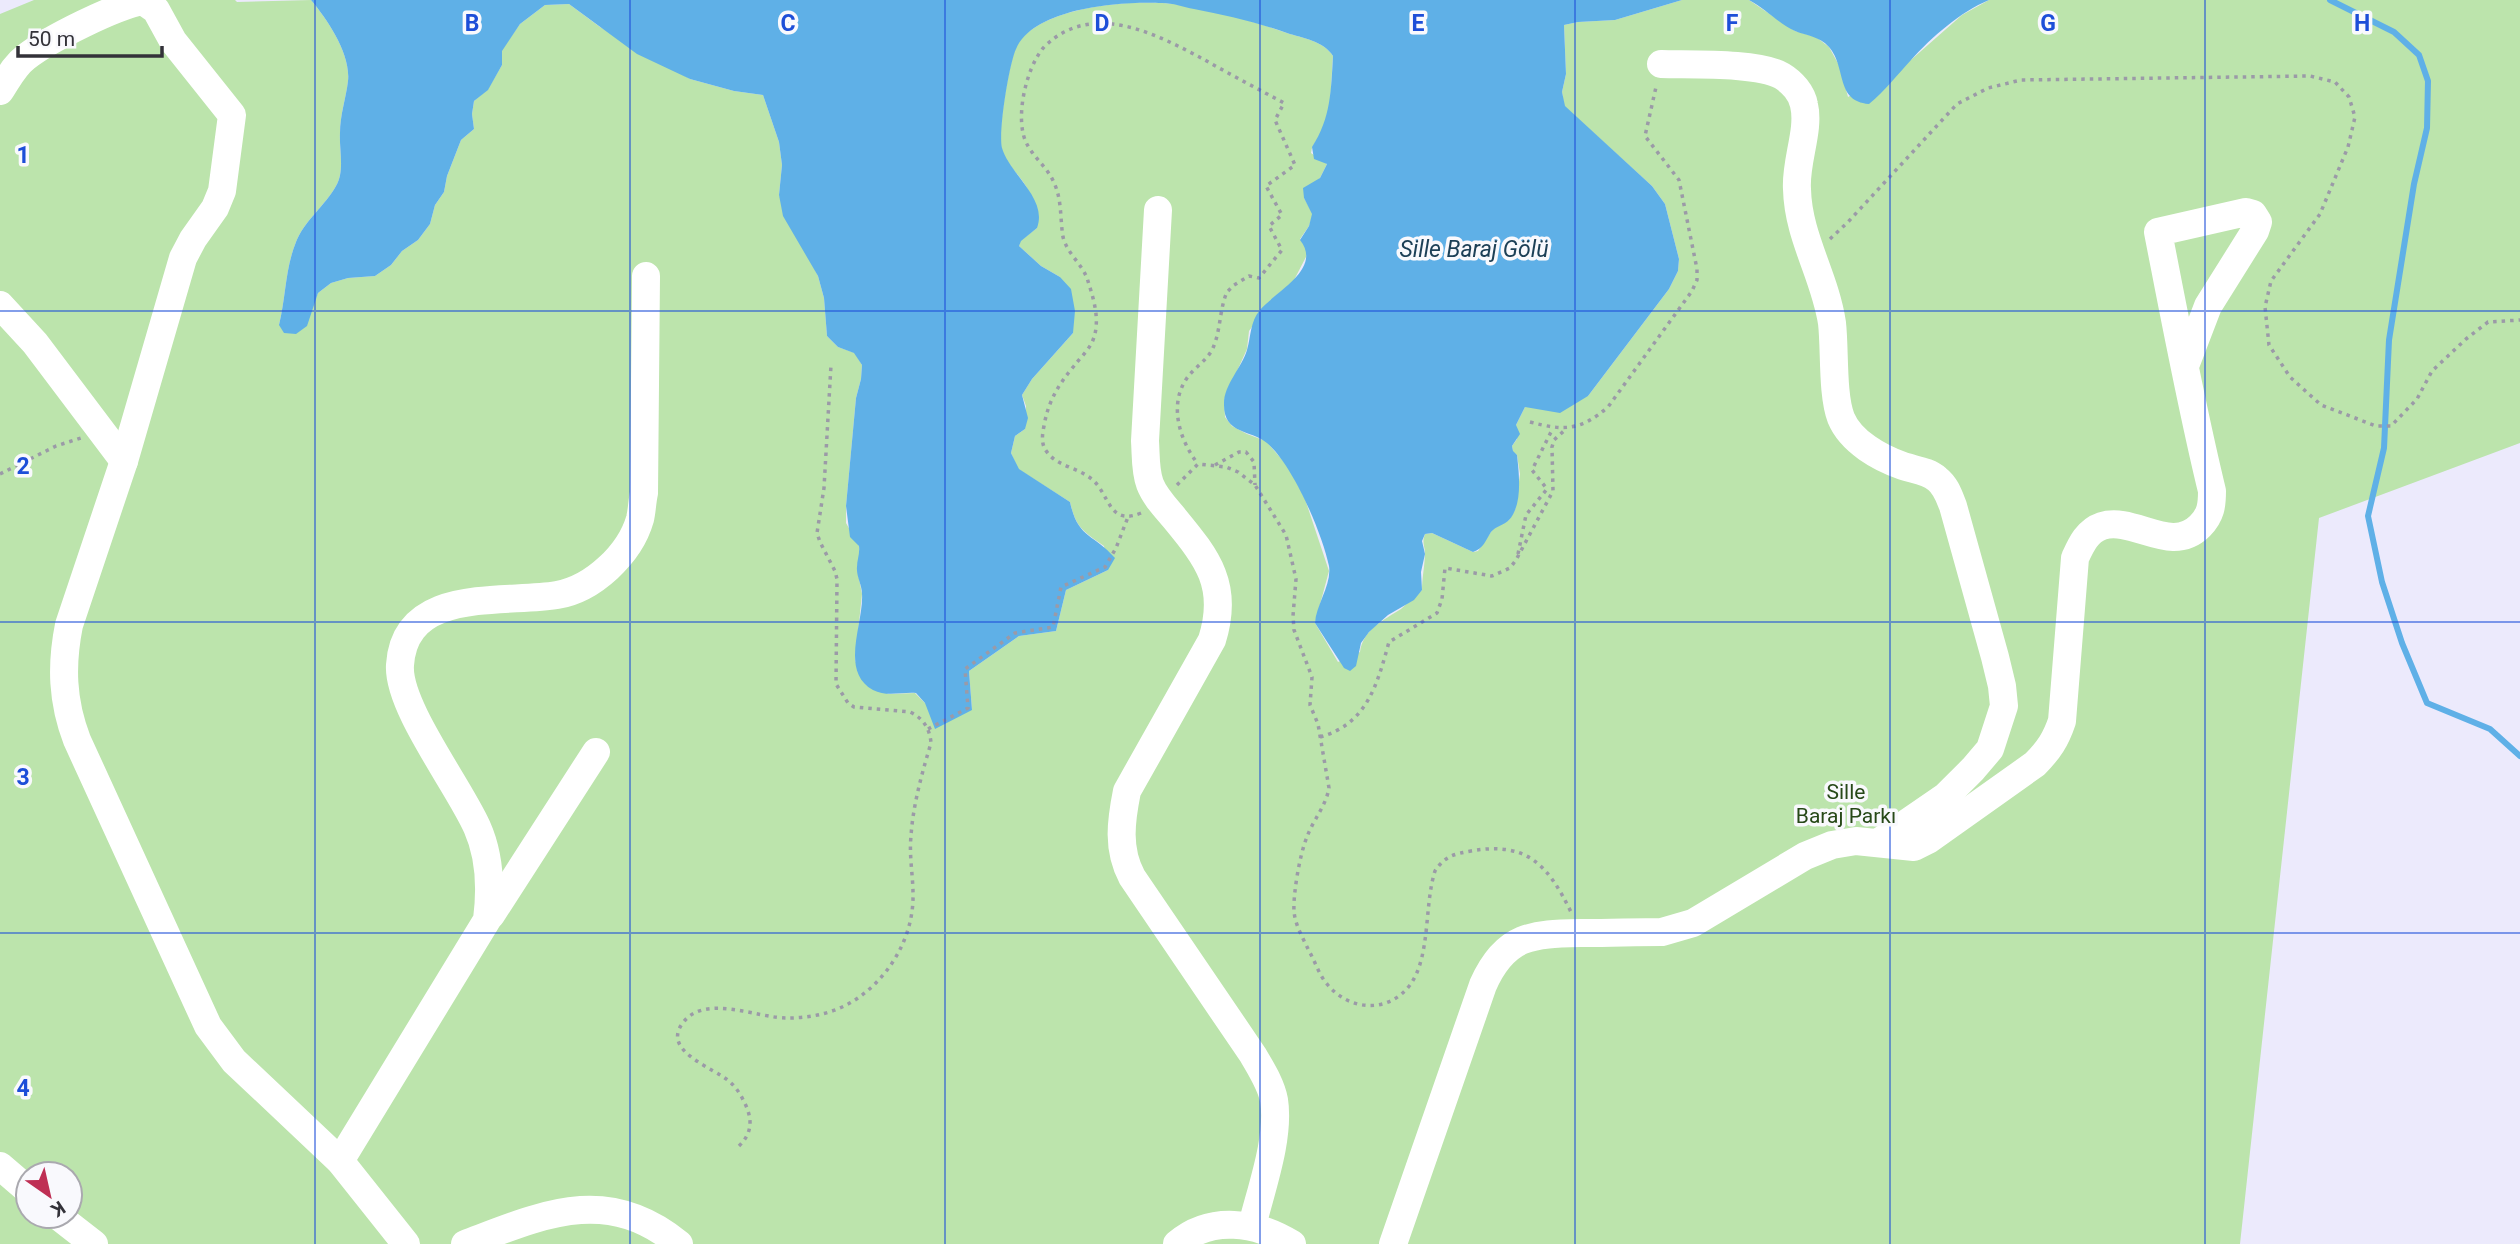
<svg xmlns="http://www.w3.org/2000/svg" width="2520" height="1244" viewBox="0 0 2520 1244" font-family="Roboto,sans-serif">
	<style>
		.green { fill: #bce4ac; fill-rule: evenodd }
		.water { fill: #5fb0e7 }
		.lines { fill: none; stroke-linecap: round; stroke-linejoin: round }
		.stream { stroke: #5fb0e7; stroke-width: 6 }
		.path { stroke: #9b9aa7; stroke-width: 3.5; stroke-dasharray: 3.5 5; stroke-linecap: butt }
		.minor { stroke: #fff; stroke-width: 28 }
		.grid { fill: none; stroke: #1d4ed8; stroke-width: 2; stroke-opacity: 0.55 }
		.labels { text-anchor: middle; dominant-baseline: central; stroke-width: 7; stroke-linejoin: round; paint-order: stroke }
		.park-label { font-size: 21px; fill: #274918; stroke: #f9f9fd }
		.water-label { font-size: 23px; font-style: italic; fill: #1d4057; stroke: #f9f9fd }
		.grid-label { font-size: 23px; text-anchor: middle; font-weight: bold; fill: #1d4ed8; stroke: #f9f9fd; stroke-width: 7; stroke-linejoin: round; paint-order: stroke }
	</style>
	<rect width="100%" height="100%" fill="#eceafc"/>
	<path class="green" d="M34,0H235L237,2L311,0C327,19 351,54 348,81C346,98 340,115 340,133C339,150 345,171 336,186C325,206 304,221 296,242C285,269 286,297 279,325L312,307L318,293L331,283L348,278L375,276L391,265L402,251L418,240L430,224L435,205L444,192L447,176L461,140L474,129L472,114L474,101L488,89L502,65L501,51L520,24L545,5L569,4L600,27L690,79L734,91L763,95L779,142L782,165L779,195L818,276L824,298L827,336L838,347L855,353L862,365L861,379L856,398L846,506V523L859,546L860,557L857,568L862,594L855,661L888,694L915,693L925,703L972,710L969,671L1019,636L1056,631L1066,590L1108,570L1104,546C1083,531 1076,528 1070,502L1018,469L1011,453L1015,436L1025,429L1026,406L1022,395L1032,379L1073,333L1060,277L1041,266L1019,246L1020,241L1037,228C1035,217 1034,202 1029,192C1022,176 1005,165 1001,147C998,131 1009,62 1016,47C1036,8 1124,0 1163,3C1198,5 1253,21 1287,33C1302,38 1324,41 1333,56C1331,80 1332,106 1324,129C1320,138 1312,143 1311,153L1327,164L1320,178L1304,198L1313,214L1309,226L1300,239L1306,247L1307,255L1293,282L1273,298L1249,331L1247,349L1224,400L1225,417L1232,426L1247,434L1266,441L1290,469L1305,499L1329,571L1315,623L1338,662L1360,652C1363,629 1384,620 1401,609C1408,603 1415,596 1422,590C1422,578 1425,564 1425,552C1424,544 1422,542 1425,534L1432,533L1473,552L1478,551L1493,529L1509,520L1515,510L1520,474L1517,455L1513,452L1512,446L1517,439L1516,425L1525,407L1588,396L1669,289L1678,271L1679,259L1665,204L1652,186L1564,106L1562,92L1566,74L1564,25L1578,22L1615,20L1682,0H1749L1795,31L1816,37L1829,47L1840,67L1848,97L1912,59L1962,15L1989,0H2520V443L2319,518L2240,1244H0V14ZM28,1174H70V1216H28Z"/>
	<g class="water">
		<path d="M311,0H1682L1615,20L1578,22L1564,25L1566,74L1562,92L1565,106L1652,186L1665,204L1679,259L1678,271L1669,289L1588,396L1560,413L1525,407L1516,425L1520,434L1512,446L1513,451L1517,455C1519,473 1523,505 1509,520C1504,525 1496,526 1491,532C1486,540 1483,549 1473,552L1432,533L1425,534L1422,541L1425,554L1421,572L1422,590L1414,600L1388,615L1369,632L1361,643L1356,666L1350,671L1344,668L1315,623C1316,605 1332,584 1329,566C1322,533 1293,465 1267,443C1251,429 1223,435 1224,403C1224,385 1242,367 1247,350C1251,336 1250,322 1260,310C1276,291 1323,269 1300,240L1309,226L1312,214L1304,198L1303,188L1320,178L1327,164L1314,159L1312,147C1331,118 1331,90 1333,56C1324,41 1302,38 1287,33C1256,22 1225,15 1194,9C1183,7 1173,3 1162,3C1123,1 1034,7 1016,49C1009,64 998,133 1002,148C1010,175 1048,198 1037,228L1021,241L1019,246L1041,266L1060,277L1071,289L1075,311L1073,333L1032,379L1022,395L1028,418L1025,429L1015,436L1011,453L1019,469L1070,502C1078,539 1093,533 1115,558L1108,570L1066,590L1056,631L1019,636L969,671L972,710L935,729L925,703L916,693C901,692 886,697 873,690C839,671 864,623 862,594C862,585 856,576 857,567C857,560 860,554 859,546L850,537L846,506L856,398L861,379L862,365L854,353L838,347L827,336L824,298L818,276L783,216L779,195L782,165L779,142L763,95L734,91L690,79L637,54L569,4L545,5L520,24L502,51V65L488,90L474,101L472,114L474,129L461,140L447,176L444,192L435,205L430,224L418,240L402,251L391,265L375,276L348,278L331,283L318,293L307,326L296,334L284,333L279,325C286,297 285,269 296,242C304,221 325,206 336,186C345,171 339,150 340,133C340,115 346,98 348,81C351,54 327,19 311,0Z"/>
		<path d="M1749,0H1989C1960,12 1932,37 1911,60C1897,75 1885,91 1869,104C1835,101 1847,68 1829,47C1819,36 1807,36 1795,31C1778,23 1766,9 1749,0Z"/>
	</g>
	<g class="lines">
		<polyline class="stream" points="2330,0 2394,32 2419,55 2428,81 2427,128 2414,184 2389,340 2384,448 2368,516 2382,582 2402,643 2427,703 2490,729 2520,756"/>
		<g class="path">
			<polyline points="1830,239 1848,222 1957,104 1988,88 2021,80 2310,76 2335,82 2349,97 2355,117 2348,147 2320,214 2271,281 2265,307 2269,345 2290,377 2321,405 2376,426 2391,426 2417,399 2432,371 2466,339 2488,322 2520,320"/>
			<path d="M1530,422C1564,431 1580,431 1608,407L1692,291L1697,280V269L1679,180L1645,136L1656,87"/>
			<polyline points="1215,465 1239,452 1246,452 1254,462 1255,485"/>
			<polyline points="0,474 56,446 81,438"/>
			<path d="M1177,485L1198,464L1226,467L1238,472L1255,485L1286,535L1296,579L1293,616L1294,630L1312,677L1310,705L1318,724L1329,788C1326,806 1313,820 1307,837C1300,853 1293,894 1294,911C1295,925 1303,938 1309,951C1315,961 1319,975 1327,984C1349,1011 1388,1014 1410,985C1431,956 1424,905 1435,871C1445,856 1454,854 1471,851C1527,841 1548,865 1571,912"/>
			<path d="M1141,513C1114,524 1111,505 1099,487C1085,467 1059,469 1047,452C1041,445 1042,435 1044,426C1048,402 1058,385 1074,366C1080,358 1089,350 1093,340C1101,320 1093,297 1087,278C1081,263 1067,253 1063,237C1060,219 1062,202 1055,185C1049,169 1036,160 1028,146C1013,122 1026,66 1045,46C1093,0 1156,34 1205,60C1231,75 1258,89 1284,103L1275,120L1295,165L1266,186L1282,215L1269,226L1282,250L1259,278L1249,276L1234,285L1227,292C1219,310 1221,332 1212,350C1206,361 1194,368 1187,378C1168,405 1180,441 1198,464"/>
			<polyline points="1518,554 1526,515 1547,489 1532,470 1553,428"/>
			<polyline points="928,729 968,708 965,669 1015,633 1053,627 1061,587 1105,567 1116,548 1128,517"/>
			<path d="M1320,737C1367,724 1377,685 1389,642L1437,613L1442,599L1445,568L1492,576L1510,568L1516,560L1553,491L1552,447L1554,440L1566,429"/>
			<path d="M739,1146C750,1135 753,1124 747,1108C743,1099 738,1089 730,1082C715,1068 662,1052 682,1024C704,992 759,1019 788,1018C813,1018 838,1012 858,998C891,975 914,935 913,894C913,875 909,856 911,836C913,805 922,773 931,743C930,729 923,718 910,712L854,707L848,703L836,684L837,579L835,571L820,542L817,533L824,488L831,365"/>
		</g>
		<g class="minor">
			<path d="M1661,64C1689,65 1758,62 1782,76C1792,82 1802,93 1804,105C1810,130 1795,162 1797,189C1798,237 1825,276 1832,323C1835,349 1832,395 1841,418C1851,442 1880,458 1903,466C1915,470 1928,471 1937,479C1946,486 1949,496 1953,506L1995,657L2002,686L2004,706L1990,749L1973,769L1946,796L1879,842"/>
			<path d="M0,91C8,79 14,66 26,57C49,39 115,6 143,1L156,10L173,41L232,115L222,191L215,208L193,239L183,258L124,461L69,625C61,665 62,701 77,740L208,1026L234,1061L340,1161L406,1244"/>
			<path d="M1158,210L1145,441C1146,455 1145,471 1150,484C1155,497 1166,508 1175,519C1208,559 1229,586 1212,640L1127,791C1121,821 1117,849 1132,877L1253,1055C1261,1069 1271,1084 1274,1100C1280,1138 1261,1189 1252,1226"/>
			<polyline points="0,305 35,343 124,461"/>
			<polyline points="491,915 596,752"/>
			<path d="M340,1161L487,920C491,889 490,856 477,827C459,786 397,706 400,665C405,586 504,604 557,595C593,589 630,554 640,519C642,511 642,502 644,493L646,276"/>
			<polyline points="0,1166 28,1190"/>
			<polyline points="58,1216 94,1244"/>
			<path d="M465,1244C542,1215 606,1184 679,1244"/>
			<path d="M1177,1244C1211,1215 1256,1222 1292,1244"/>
			<path d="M1393,1244L1483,985C1506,933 1534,934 1585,933C1611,933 1636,932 1662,932L1693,923L1805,856L1832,845L1856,841L1914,847L1928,840L2035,764C2049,750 2056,739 2062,721L2075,558C2081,545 2087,531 2102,526C2134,516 2171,555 2200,526C2211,515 2212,505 2212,491C2191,405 2175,319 2158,232L2246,212L2253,214L2258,222L2255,231L2208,306L2185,366"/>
		</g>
	</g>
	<path class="grid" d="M315,0V1244M630,0V1244M945,0V1244M1260,0V1244M1575,0V1244M1890,0V1244M2205,0V1244M0,311H2520M0,622H2520M0,933H2520"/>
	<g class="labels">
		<g class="park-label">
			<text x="1846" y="792">Sille<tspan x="1846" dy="24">Baraj Parkı</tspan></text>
		</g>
		<g class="water-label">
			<text x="1474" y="249">Sille Baraj Gölü</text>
		</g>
	</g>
	<g class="grid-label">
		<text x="472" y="31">B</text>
		<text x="788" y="31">C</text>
		<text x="1102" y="31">D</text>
		<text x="1418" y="31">E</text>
		<text x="1732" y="31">F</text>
		<text x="2048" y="31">G</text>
		<text x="2362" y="31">H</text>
		<text x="23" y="163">1</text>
		<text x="23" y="474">2</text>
		<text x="23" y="785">3</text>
		<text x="23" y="1096">4</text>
	</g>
	<g transform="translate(49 1195) rotate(146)"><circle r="33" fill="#f9f9fd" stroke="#aaa9af" stroke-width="2"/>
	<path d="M0-5L12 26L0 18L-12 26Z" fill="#bf2f54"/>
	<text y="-10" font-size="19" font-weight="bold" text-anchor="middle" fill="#333239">K</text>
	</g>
	<path d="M18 46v10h144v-10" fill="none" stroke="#333239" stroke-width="3.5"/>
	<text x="28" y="46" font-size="21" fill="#333239" stroke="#f9f9fd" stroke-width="5" paint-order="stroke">50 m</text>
</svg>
